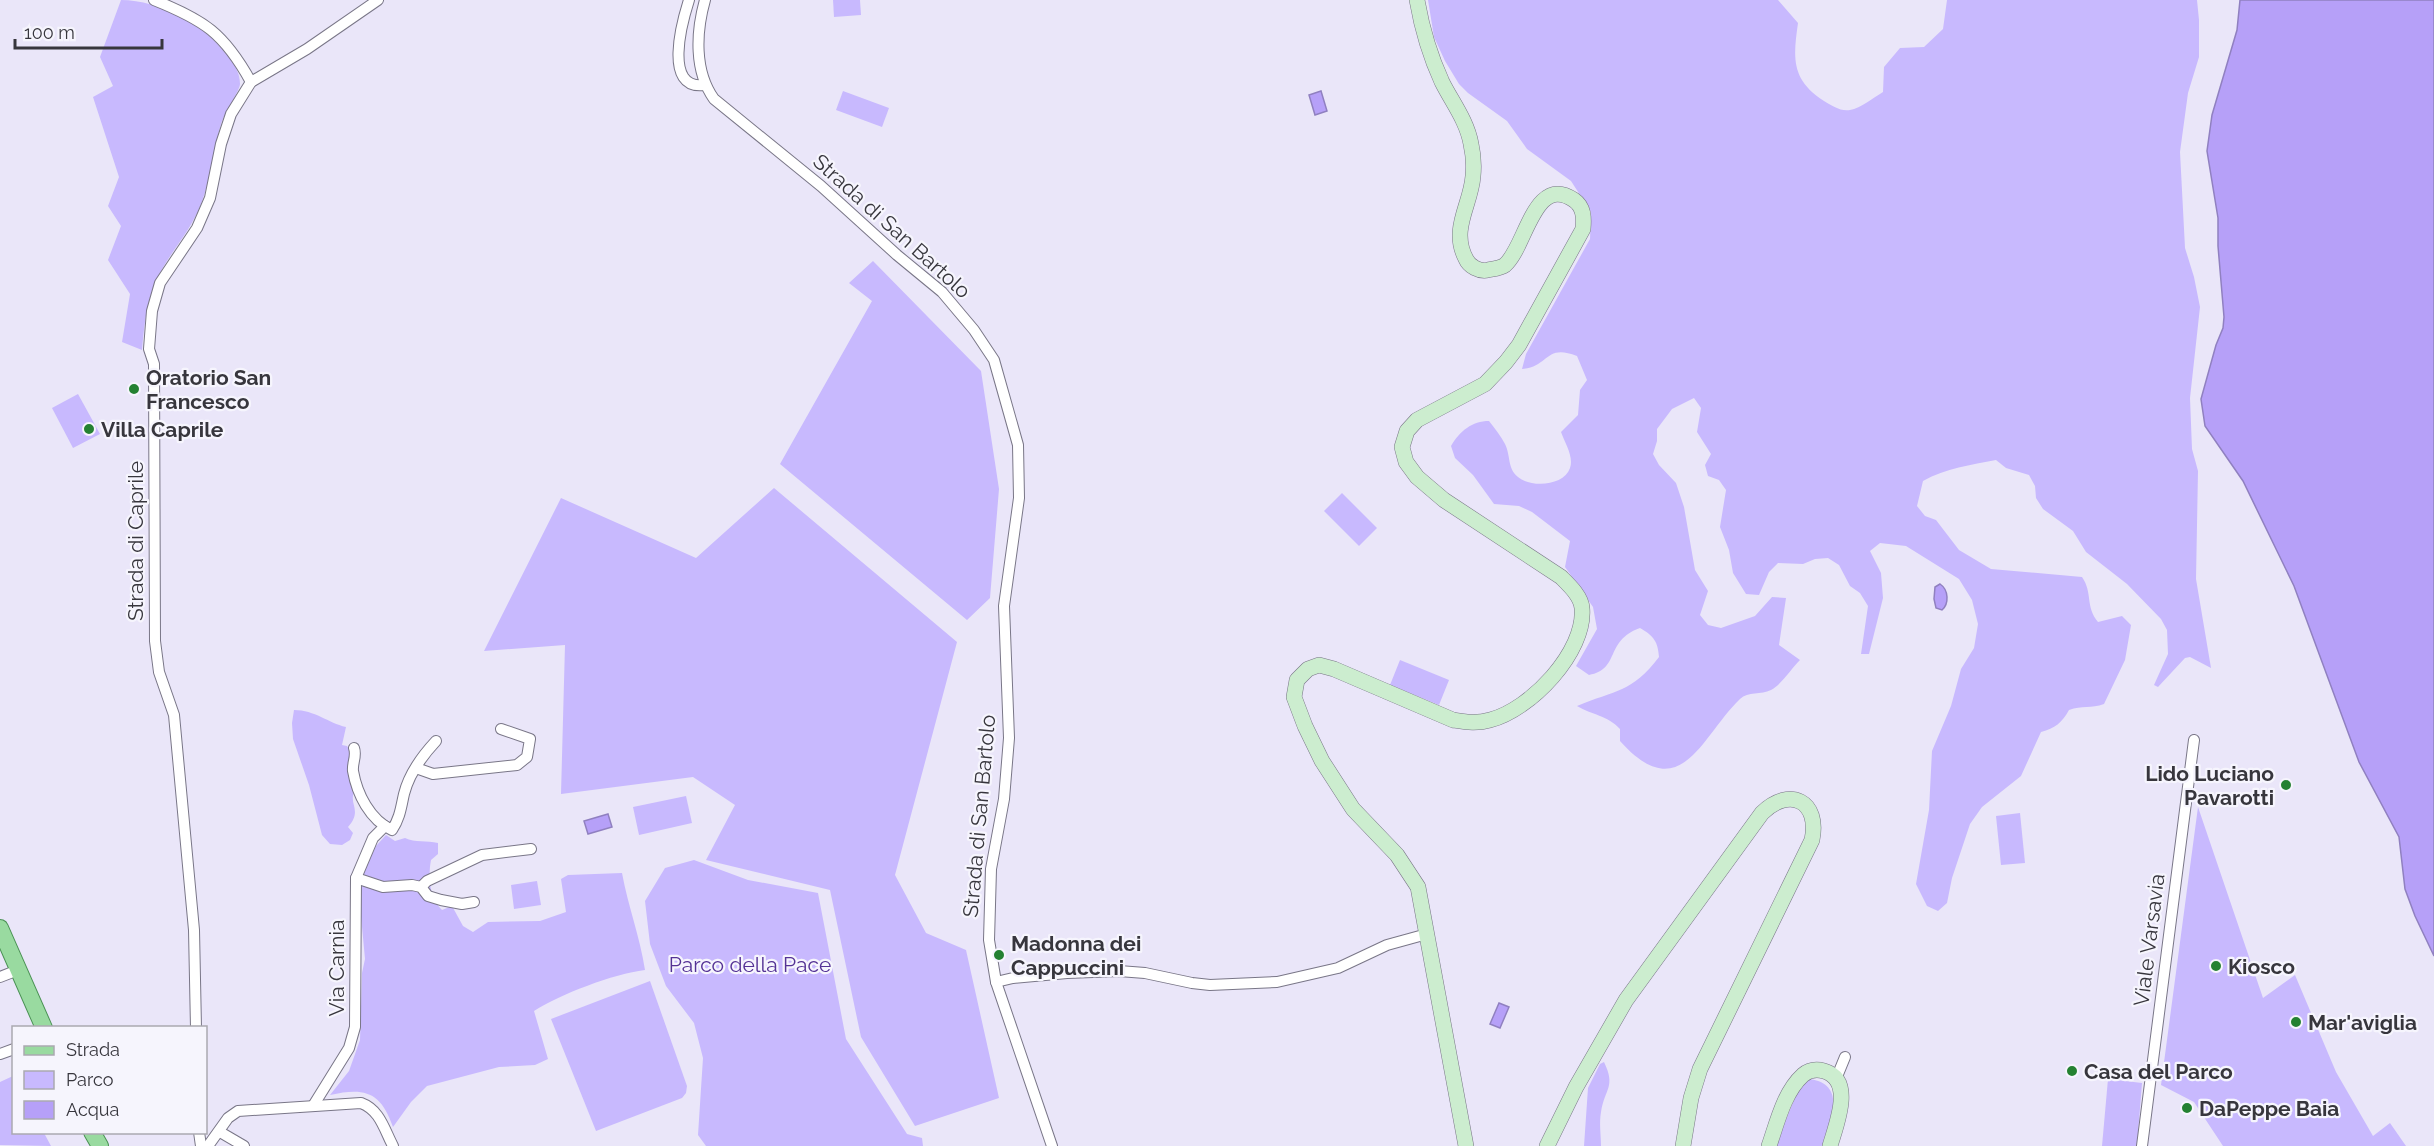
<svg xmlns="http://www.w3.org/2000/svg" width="2434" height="1146" viewBox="0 0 2434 1146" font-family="Raleway,sans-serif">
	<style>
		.green { fill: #c8b9fe }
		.water { fill: #b6a0f8; stroke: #9080c0; stroke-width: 1.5 }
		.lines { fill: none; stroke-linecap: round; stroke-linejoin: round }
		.street-casing { stroke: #797687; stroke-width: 12 }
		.secondary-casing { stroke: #797687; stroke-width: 16 }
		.primary-casing { stroke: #4a9154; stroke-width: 18 }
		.street { stroke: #fff; stroke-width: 10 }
		.secondary { stroke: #ccedcf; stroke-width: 15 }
		.primary { stroke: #99daa0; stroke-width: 16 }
		.poi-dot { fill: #248132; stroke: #f6f5fd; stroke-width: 2 }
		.labels { text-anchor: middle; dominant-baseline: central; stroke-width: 4.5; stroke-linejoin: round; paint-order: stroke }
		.street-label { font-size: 21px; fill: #37363d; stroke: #f6f5fd }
		.poi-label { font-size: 21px; font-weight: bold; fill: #37363d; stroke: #f6f5fd; text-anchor: start }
		.park-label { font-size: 21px; fill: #543295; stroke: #f6f5fd }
	</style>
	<rect width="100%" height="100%" fill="#eae6f9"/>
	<g class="green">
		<path d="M121,0C160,0 205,25 227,55C234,64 240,72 240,84C240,90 224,114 221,124C213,150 211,179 201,204C190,233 167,255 155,283C146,304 144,328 142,350L122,342L130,294L108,260L121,226L108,206L119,177L93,97L113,86L100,57Z"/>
		<polygon points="833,0 860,0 861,15 834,17"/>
		<path d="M1428,0H1778L1798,23C1793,58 1791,80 1824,101C1831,105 1841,112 1850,110C1861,108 1873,98 1883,92L1884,67L1900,48L1924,47L1943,29L1947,0H2197L2199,20V57L2188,93L2180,152L2185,248L2194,277L2200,307L2190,398L2192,449L2198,471L2196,579L2211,668L2190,657L2185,658L2158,687L2154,685L2168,654L2167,630L2161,619L2127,584L2086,552L2073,531L2043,509L2036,498L2035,486L2029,475L2006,468L1996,460C1971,465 1946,468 1923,481L1917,506L1925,516L1936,520L1959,550L1991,569L2082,577C2093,593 2085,606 2098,622L2122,616L2131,625L2125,660L2104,704C2091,709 2082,705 2069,710C2062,723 2055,728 2041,732L2021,776L1982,807L1970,824L1952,878L1947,903L1938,911L1927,906L1916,884L1929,810L1932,751L1951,706L1961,669L1974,648L1978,624L1972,600L1959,579L1906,546L1880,543L1870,551L1881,573L1883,598L1869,654H1861L1868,606L1860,593L1850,586L1839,565L1828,558L1815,559L1803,564L1778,563L1769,572L1759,595L1746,594L1733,573L1729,550L1720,527L1726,490L1719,480L1708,476L1705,465L1711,454L1697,432L1701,408L1694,398L1672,409L1657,429V441L1653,454L1659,465L1676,483L1684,507L1695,570L1708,591L1700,615L1708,625L1721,628L1755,616L1772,597L1786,598L1779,645L1800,660C1791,669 1781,685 1771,690C1761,695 1748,691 1740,699C1702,735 1681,809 1620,741V729C1607,715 1592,715 1577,706C1615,690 1632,693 1659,657C1658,642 1654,636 1640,628C1604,641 1621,669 1589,675L1576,666L1597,629L1593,607L1565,567L1570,541L1532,512L1519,506L1494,504L1473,475L1455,458L1451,446C1460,431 1472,421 1489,421C1495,429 1501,436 1505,444C1511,456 1507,468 1518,477C1531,488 1564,486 1570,468C1574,457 1565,443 1561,432L1578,415L1580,390L1587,380L1577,356C1545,343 1549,367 1522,369L1526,354L1590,239L1591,212L1571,181L1527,149L1507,121L1468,93L1459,84L1445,61L1434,37Z"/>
		<polygon points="843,91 889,108 882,127 836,110"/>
		<polygon points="873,261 981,371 999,489 990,598 967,620 780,464 872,301 849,283"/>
		<polygon points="78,394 100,434 73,448 52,408"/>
		<polygon points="774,488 957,642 895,875 926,933 966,950 999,1098 915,1126 861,1037 830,890 706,860 735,805 693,777 561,794 565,645 484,651 561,498 696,558"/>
		<polygon points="1342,493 1377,528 1359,546 1324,511"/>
		<polygon points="1400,660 1449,680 1439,705 1390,685"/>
		<path d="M294,710C315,710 328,723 346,727L342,745L347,746L351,752L356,789C346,803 364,809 348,827L353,833L350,840L342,845L330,844L322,835L309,785L293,739L292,723Z"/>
		<polygon points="686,796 692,823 639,835 633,807"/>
		<polygon points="2198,807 2263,998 2295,975 2336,1072 2373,1136 2390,1123 2406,1146 2223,1146 2194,1102 2161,1085"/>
		<polygon points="2020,813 2025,863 2001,865 1996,816"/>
		<path d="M386,835L395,841L405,838C415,843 427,840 438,843V854L431,860C428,876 429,898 442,910L452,906L463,926L473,932L488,922L540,921L566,912L561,879L568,875L622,873C628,906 640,937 645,970C613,974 561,994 534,1011L548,1059L535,1065L499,1067L427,1086L411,1102L393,1127C381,1092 365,1087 330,1095L349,1071L360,1040L362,973L365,959L361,916V877L376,846Z"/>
		<polygon points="694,860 748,880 818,893 846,1039 907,1134 922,1138 923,1146 706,1146 698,1135 703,1058 694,1023 666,986 650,944 645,901 665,868"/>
		<polygon points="537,881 541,905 514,909 511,885"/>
		<polygon points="650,981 687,1086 686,1093 682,1098 596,1131 551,1019"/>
		<path d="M1604,1062C1616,1087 1605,1088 1601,1112C1599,1123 1601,1135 1601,1146H1584L1588,1088L1600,1064Z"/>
		<polygon points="13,1076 14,1132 44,1133 51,1146 0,1145 0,1082"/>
		<path d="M1809,1079C1848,1084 1830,1120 1824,1146H1775L1801,1083Z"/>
		<polygon points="2108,1079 2142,1083 2137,1146 2102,1146"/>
	</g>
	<g class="water">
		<polygon points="2240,0 2434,0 2434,956 2415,916 2405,889 2399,837 2359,762 2294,586 2243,481 2205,426 2201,399 2216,345 2223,328 2224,317 2218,246 2218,218 2207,151 2212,115 2237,30"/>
		<polygon points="1321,91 1327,111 1315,115 1309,95"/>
		<path d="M1940,584C1949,590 1949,604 1942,610L1936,608L1934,599L1935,587Z"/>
		<polygon points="608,814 612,827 588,834 584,821"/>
		<polygon points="1499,1003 1509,1007 1500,1028 1490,1024"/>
	</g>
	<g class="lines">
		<g class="street-casing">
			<g id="street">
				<path d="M154,0C204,20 224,33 251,82"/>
				<path d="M689,0C682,22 663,90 704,85"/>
				<path d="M705,0C696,32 694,71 714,99L821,186L897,255L942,292L974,330L994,360L1018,445L1019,498L1004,606L1009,738L1004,799L991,869L989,940L996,982L1052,1146"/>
				<path d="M354,748C357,756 352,763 353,771C357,794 370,820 392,830C400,818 401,807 404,794C409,774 422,756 436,741"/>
				<polyline points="416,768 433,774 517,765 527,757 530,739 501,729"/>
				<polyline points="356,878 383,887 412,885 421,887 428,896 441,900 462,904 474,902"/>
				<polyline points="421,887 427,881 482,855 531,849"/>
				<polyline points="0,977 18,970"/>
				<polyline points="996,982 1013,978 1067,973 1119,971 1145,973 1192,983 1210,985 1277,982 1338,968 1387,945 1427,934"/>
				<polyline points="196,1028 194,930 174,715 159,672 155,641 154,364 149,349 152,311 160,283 197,228 210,198 221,144 231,114 251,82 307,49 378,0"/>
				<polyline points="0,1054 14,1049"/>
				<polyline points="1836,1079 1845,1057"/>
				<polyline points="313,1106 349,1048 355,1027 356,878 373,838 385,826"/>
				<polyline points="199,1132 201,1146"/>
				<polyline points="220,1132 244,1146"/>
				<path d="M208,1146L228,1118L238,1111L361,1103C380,1110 384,1129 393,1146"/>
				<polyline points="2142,1146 2194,740"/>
			</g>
		</g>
		<g class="secondary-casing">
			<g id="secondary">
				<path d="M1417,0C1422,29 1430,56 1442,82C1452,102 1467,121 1471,144C1473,153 1474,166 1473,176C1471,205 1450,229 1466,259C1469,266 1479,272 1488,270C1493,269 1501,268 1505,265C1526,247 1534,173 1574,200C1584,207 1584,218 1583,229L1519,345L1506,362L1485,384L1417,420L1407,431L1402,447L1406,462L1417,477L1444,500L1561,577C1569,585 1581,596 1582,608C1586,652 1530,710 1490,720C1476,724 1466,722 1453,720L1334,669L1319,665L1308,669L1297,680L1294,697L1305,726L1322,761L1353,809L1397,855L1418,887L1466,1146"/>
				<path d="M1547,1146L1576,1087L1626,1000L1762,813C1790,786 1820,801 1812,840L1700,1069L1691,1098L1683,1146"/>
				<path d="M1769,1146C1777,1123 1784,1092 1803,1075C1809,1070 1817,1069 1824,1071C1855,1080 1836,1125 1830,1146"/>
			</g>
		</g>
		<g class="primary-casing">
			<g id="primary">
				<polyline points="0,928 44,1028"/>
				<polyline points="92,1132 100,1146"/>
			</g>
		</g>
		<use href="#street" class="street"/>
		<use href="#secondary" class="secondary"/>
		<use href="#primary" class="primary"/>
	</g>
	<g class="poi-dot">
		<circle cx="134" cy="389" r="6"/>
		<circle cx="89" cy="429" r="6"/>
		<circle cx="2286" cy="785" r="6"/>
		<circle cx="999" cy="955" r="6"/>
		<circle cx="2216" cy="966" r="6"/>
		<circle cx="2296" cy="1022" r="6"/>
		<circle cx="2072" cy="1071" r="6"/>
		<circle cx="2187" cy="1108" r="6"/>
	</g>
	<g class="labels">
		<g class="street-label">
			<text transform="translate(892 226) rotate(42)">Strada di San Bartolo</text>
			<text transform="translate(135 541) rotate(-90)">Strada di Caprile</text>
			<text transform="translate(979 816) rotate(-85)">Strada di San Bartolo</text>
			<text transform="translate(2149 940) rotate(-83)">Viale Varsavia</text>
			<text transform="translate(336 968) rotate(-90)">Via Carnia</text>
		</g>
		<g class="poi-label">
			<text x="146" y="377">Oratorio San<tspan x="146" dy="24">Francesco</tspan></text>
			<text x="101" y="429">Villa Caprile</text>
			<text x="2274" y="773" text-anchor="end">Lido Luciano<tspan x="2274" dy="24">Pavarotti</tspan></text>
			<text x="1011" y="943">Madonna dei<tspan x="1011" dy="24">Cappuccini</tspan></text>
			<text x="2228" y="966">Kiosco</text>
			<text x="2308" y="1022">Mar'aviglia</text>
			<text x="2084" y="1071">Casa del Parco</text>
			<text x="2199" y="1108">DaPeppe Baia</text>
		</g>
		<g class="park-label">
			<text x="750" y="964">Parco della Pace</text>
		</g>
	</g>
	<rect x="12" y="1026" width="195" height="108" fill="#f6f5fd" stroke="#aaa9b0" stroke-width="1.5"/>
	<rect x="24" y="1046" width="30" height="9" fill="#99daa0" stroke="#aaa9b0" stroke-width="1.5"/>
	<text x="66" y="1056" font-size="18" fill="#37363d">Strada</text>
	<rect x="24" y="1071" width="30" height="18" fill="#c8b9fe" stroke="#aaa9b0" stroke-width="1.5"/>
	<text x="66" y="1086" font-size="18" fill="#37363d">Parco</text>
	<rect x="24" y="1101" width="30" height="18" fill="#b6a0f8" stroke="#aaa9b0" stroke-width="1.5"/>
	<text x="66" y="1116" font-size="18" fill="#37363d">Acqua</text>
	<path d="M15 39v9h147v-9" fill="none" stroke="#37363d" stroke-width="3"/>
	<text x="24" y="39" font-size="18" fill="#37363d" stroke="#f6f5fd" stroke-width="4.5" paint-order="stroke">100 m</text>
</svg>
